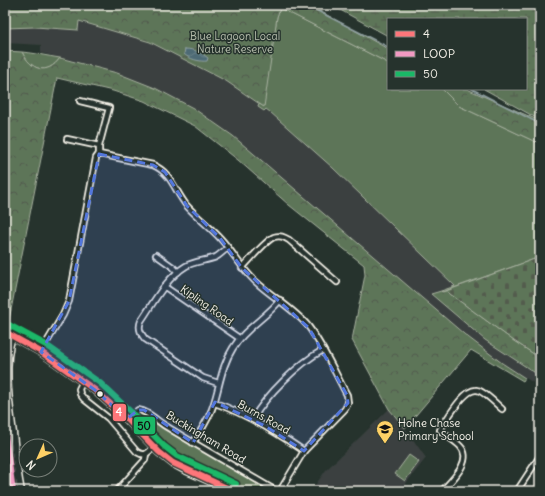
<svg xmlns="http://www.w3.org/2000/svg" width="545" height="496" viewBox="0 0 545 496" font-family="Delius,sans-serif">
	<style>
		.built { fill: #3a413f }
		.green { fill: #5d7458; stroke: #a8b2a0 }
		.forest { fill: url(#forest-crowns); stroke: #a8b2a0 }
		.wetland { fill: url(#wetland-marsh); stroke: #a8b2a0 }
		.cemetery { fill: url(#cemetery-stones); stroke: #a8b2a0 }
		.water { fill: url(#water-waves); stroke: #90a1a2 }
		.lines { fill: none; stroke-linecap: round; stroke-linejoin: round }
		.stream { stroke: #90a1a2; stroke-width: 1.5 }
		.minor-casing { stroke: #f4f1e8; stroke-width: 8 }
		.tertiary-casing { stroke: #f4f1e8; stroke-width: 9 }
		.secondary-casing { stroke: #f4f1e8; stroke-width: 10 }
		.minor { stroke: #26332d; stroke-width: 4.5 }
		.tertiary { stroke: #26332d; stroke-width: 6 }
		.secondary { stroke: #26332d; stroke-width: 7 }
		.bus-1-casing { stroke: #26332d; stroke-width: 9 }
		.bus-2-casing { stroke: #26332d; stroke-width: 9 }
		.bus-3-casing { stroke: #26332d; stroke-width: 9 }
		.bus-1 { stroke: #fd767a; stroke-width: 6 }
		.bus-2 { stroke: #f29ac2; stroke-width: 6 }
		.bus-3 { stroke: #1ab867; stroke-width: 6 }
		.marked { fill: #5377dc; fill-opacity: 0.2; stroke: #5377dc; stroke-width: 3; stroke-dasharray: 8 5; stroke-linejoin: round }
		.bus-dot { fill: #f4f1e8; stroke: #26332d; stroke-width: 1.5 }
		.labels { text-anchor: middle; dominant-baseline: central; stroke-width: 3; stroke-linejoin: round; paint-order: stroke }
		.park-label { font-size: 11px; fill: #b8bfae; stroke: #26332d }
		.street-label { font-size: 11px; fill: #f4f1e8; stroke: #26332d }
		.poi-label { font-size: 11px; fill: #f4f1e8; stroke: #26332d; text-anchor: start }
		.line-badge { stroke: #26332d; stroke-width: 1.5 }
		.badge-label { font-size: 11px; text-anchor: middle; font-weight: bold; fill: #fff }
		.pale-badge-label { font-size: 11px; text-anchor: middle; font-weight: bold; fill: #111 }
	</style>
	<defs>
		<pattern id="forest-crowns" width="20" height="18" patternUnits="userSpaceOnUse"><rect width="20" height="18" fill="#5d7458"/><path d="M2 6a3 3 0 1 1 6 0M12 15a3 3 0 1 1 6 0" fill="none" stroke="#525c4e"/></pattern>
		<pattern id="wetland-marsh" width="20" height="14" patternUnits="userSpaceOnUse"><rect width="20" height="14" fill="#5d7458"/><path d="M1 5h8M5 5V1M11 12h8M15 12V8" fill="none" stroke="#525c4e"/></pattern>
		<pattern id="cemetery-stones" width="16" height="16" patternUnits="userSpaceOnUse"><rect width="16" height="16" fill="#5d7458"/><path d="M2 7V4a2 2 0 0 1 4 0v3zM10 15v-3a2 2 0 0 1 4 0v3z" fill="#525c4e"/></pattern>
		<pattern id="water-waves" width="16" height="10" patternUnits="userSpaceOnUse"><rect width="16" height="10" fill="#4e6b74"/><path d="M0 5q4-4 8 0t8 0" fill="none" stroke="#688188"/></pattern>
	</defs>
	<rect width="100%" height="100%" fill="#26332d"/>
	<filter id="ink" filterUnits="userSpaceOnUse"><feTurbulence type="fractalNoise" baseFrequency=".025" numOctaves="2"/><feDisplacementMap in="SourceGraphic" scale="8" xChannelSelector="R" yChannelSelector="G"/><feConvolveMatrix kernelMatrix="1 2 1 2 8 2 1 2 1" color-interpolation-filters="sRGB"/></filter>
	<g filter="url(#ink)">
		<g class="built">
			<polygon points="79,21 150,42 226,81 259,104 258,106 270,112 333,168 455,286 432,295 485,340 540,376 540,387 502,363 464,334 233,136 193,108 155,88 117,73 89,65 41,53 41,45 5,43 5,28 35,27 78,30"/>
			<polygon points="389,409 405,428 426,458 400,491 311,491 326,470"/>
		</g>
		<g class="green">
			<polygon points="280,8 388,63 388,89 442,89 459,106 540,144 540,257 442,292 441,291 455,286 333,168 270,112 266,109 264,111 258,107 259,104 263,106 277,17"/>
			<path d="M22,52C35,53 47,56 60,58C47,76 31,70 22,52Z"/>
			<path d="M141,412L163,429L272,491H239L206,477L174,460L160,450L133,422C133,417 136,414 141,412Z"/>
			<polygon points="409,455 419,462 405,481 395,474"/>
		</g>
		<g class="forest">
			<polygon points="5,5 309,5 388,49 388,63 280,8 277,17 264,107 226,81 150,42 79,21 78,30 35,27 5,28"/>
			<path d="M5,51L22,52C31,70 47,76 60,58L117,73L155,88L193,108L233,136L464,334L502,363L525,378L523,381L471,350L405,428L389,409L352,340L365,275L364,265L289,205L238,160L195,126L144,101L113,91L57,78L8,325L5,324V254L8,247L5,245Z"/>
			<polygon points="442,89 467,89 540,121 540,144 459,106"/>
			<polygon points="441,291 442,292 446,291 514,341 540,358 540,376 485,340 431,294"/>
		</g>
		<polygon class="wetland" points="331,5 539,5 540,6 540,120 484,89 526,89 526,19 388,19 388,36"/>
		<polygon class="cemetery" points="540,257 540,358 514,341 446,291"/>
		<path class="water" d="M185,49C194,49 202,53 208,58L207,61C200,62 189,59 184,54Z"/>
		<g class="lines">
			<g class="stream">
				<polyline points="306,5 388,47"/>
				<polyline points="472,89 540,124"/>
			</g>
			<g class="minor-casing">
				<g id="minor">
					<polyline points="80,101 109,108 99,146 99,154"/>
					<polyline points="67,139 99,146"/>
					<polyline points="156,255 173,267 178,272"/>
					<path d="M242,268C249,261 266,240 274,237C280,235 284,237 289,240L337,282"/>
					<polyline points="165,287 239,338"/>
					<path d="M41,352L63,315L69,301L96,158L99,154L153,165C172,173 175,192 187,206C198,218 210,227 220,238C233,252 241,268 255,281C272,297 293,308 308,326C324,347 335,373 347,395L348,403L345,409L304,451L280,491"/>
					<path d="M83,381L79,389L80,394L84,399L108,418L137,452C145,457 148,453 154,447"/>
					<path d="M218,383L203,378L145,339C140,333 138,328 141,321C154,302 166,278 186,266C195,261 206,261 216,257C220,255 224,250 228,248"/>
					<path d="M215,403C247,414 276,432 304,451"/>
					<path d="M127,419L138,410C148,411 156,420 164,425C201,448 239,469 276,491"/>
					<path d="M253,419C266,395 299,363 323,350"/>
					<path d="M193,443C201,430 210,418 214,403C220,384 222,365 233,348C245,328 266,318 280,300"/>
					<polyline points="5,481 18,476"/>
					<polyline points="117,491 145,460 146,454"/>
					<path d="M442,491C452,480 474,460 460,446C454,440 446,436 440,430L443,425C449,416 465,388 477,390C484,391 496,404 502,409"/>
					<polyline points="517,491 540,456"/>
				</g>
			</g>
			<g class="tertiary-casing">
				<path id="tertiary" d="M12,336C3,365 9,403 13,433C15,453 17,472 21,491"/>
			</g>
			<g class="secondary-casing">
				<polyline id="secondary" points="5,332 41,352 95,390 127,419 159,452 173,463 186,470 233,491"/>
			</g>
			<use href="#minor" class="minor"/>
			<use href="#tertiary" class="tertiary"/>
			<use href="#secondary" class="secondary"/>
			<g class="bus-1-casing">
				<polyline id="bus-1" points="5,332 41,352 95,390 127,419 159,452 173,463 233,491"/>
			</g>
			<g class="bus-2-casing">
				<polyline id="bus-2" points="5,434 13,491"/>
			</g>
			<g class="bus-3-casing">
				<polyline id="bus-3" points="9,325 46,345 100,383 132,413 164,446 177,456 236,484"/>
			</g>
			<use href="#bus-1" class="bus-1"/>
			<use href="#bus-2" class="bus-2"/>
			<use href="#bus-3" class="bus-3"/>
		</g>
	</g>
	<path class="marked" d="M99,154L153,165L165,172L187,206L220,238L242,268L309,328L347,395L348,403L304,451L265,426L215,402L193,443L144,410H138L127,419L95,390L41,352L69,301Z"/>
	<defs>
		<g id="school-pin" transform="scale(0.9)"><path d="M0 17L-7.5 6A9.5 9.5 0 1 1 7.5 6Z" fill="#ffd166" stroke="#26332d"/><path d="M0-5L7-2L0 1L-7-2ZM-4 1L0 2.5L4 1V4Q0 6-4 4Z" fill="#111"/></g>
	</defs>
	<g fill-rule="evenodd">
		<use href="#school-pin" x="385" y="429"/>
	</g>
	<circle class="bus-dot" cx="100" cy="394" r="3.5"/>
	<g class="labels">
		<g class="park-label">
			<text x="235" y="36">Blue Lagoon Local<tspan x="235" dy="13">Nature Reserve</tspan></text>
		</g>
		<g class="street-label">
			<text transform="translate(207 305) rotate(35)">Kipling Road</text>
			<text transform="translate(264 417) rotate(29)">Burns Road</text>
			<text transform="translate(206 437) rotate(31)">Buckingham Road</text>
		</g>
		<g class="poi-label">
			<text x="398" y="423">Holne Chase<tspan x="398" dy="13">Primary School</tspan></text>
		</g>
	</g>
	<g class="line-badge">
		<rect x="112" y="403" width="15" height="19" rx="4" fill="#fd767a"/>
		<rect x="133" y="416" width="23" height="19" rx="4" fill="#1ab867"/>
	</g>
	<g class="badge-label">
		<text x="119" y="416">4</text>
	</g>
	<g class="pale-badge-label">
		<text x="144" y="430">50</text>
	</g>
	<rect width="545" height="496" fill="none" stroke="#26332d" stroke-width="20"/>
	<rect x="10" y="10" width="525" height="476" fill="none" stroke="#f4f1e8" stroke-width="1.5" filter="url(#ink)"/>
	<rect x="387" y="18" width="140" height="72" fill="#26332d" stroke="#787f78"/>
	<rect x="395" y="31" width="20" height="6" fill="#fd767a" stroke="#787f78"/>
	<text x="423" y="38" font-size="12" fill="#f4f1e8">4</text>
	<rect x="395" y="51" width="20" height="6" fill="#f29ac2" stroke="#787f78"/>
	<text x="423" y="58" font-size="12" fill="#f4f1e8">LOOP</text>
	<rect x="395" y="71" width="20" height="6" fill="#1ab867" stroke="#787f78"/>
	<text x="423" y="78" font-size="12" fill="#f4f1e8">50</text>
	<g transform="translate(38 458) rotate(225)"><circle r="19" fill="#26332d" stroke="#787f78"/>
	<path d="M0-3L7 15L0 10L-7 15Z" fill="#ffd166"/>
	<text y="-6" font-size="11" font-weight="bold" text-anchor="middle" fill="#f4f1e8">N</text>
	</g>
</svg>
